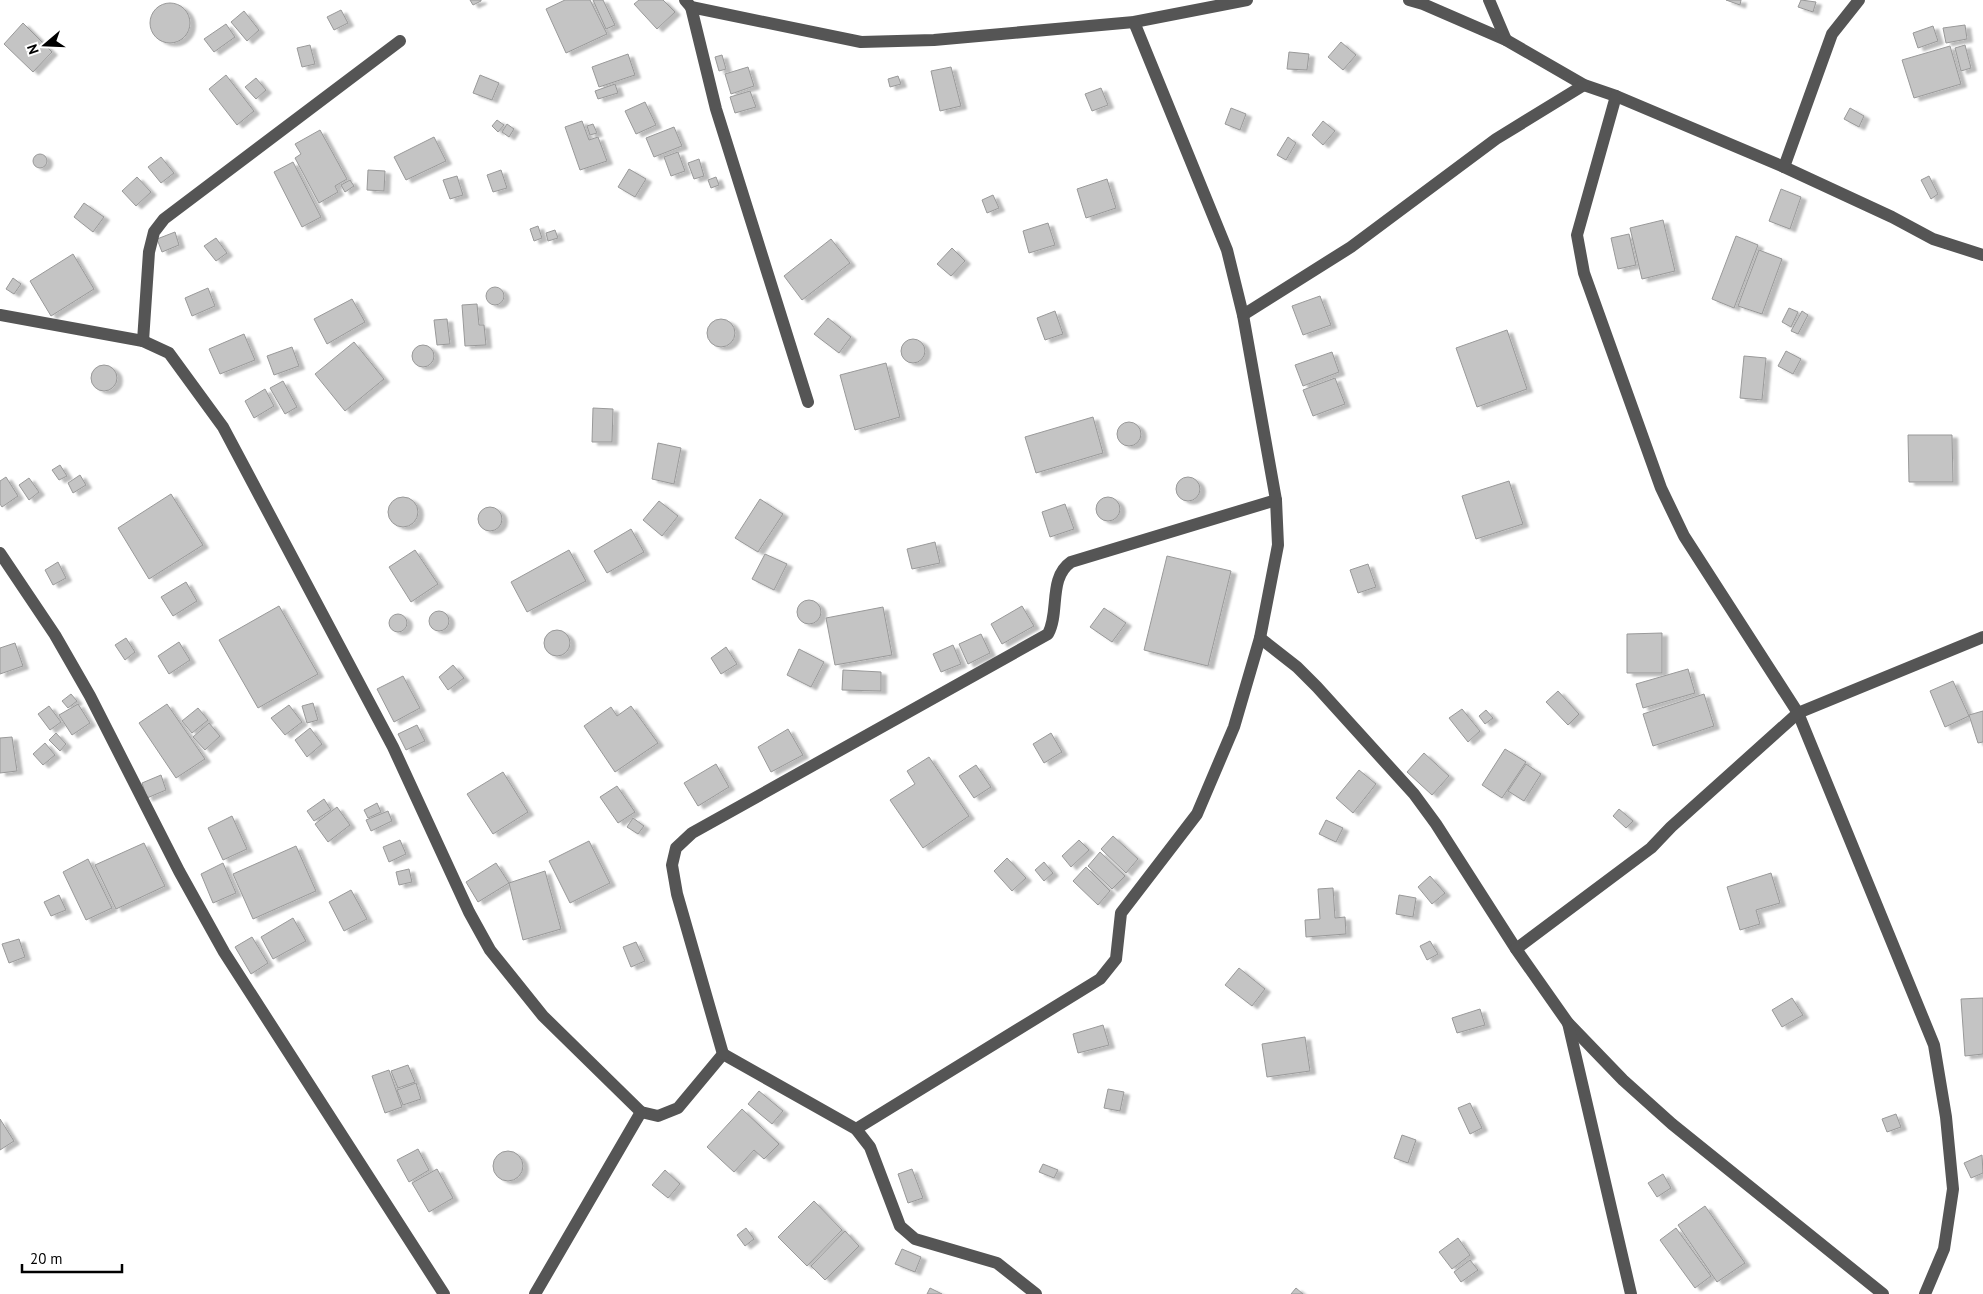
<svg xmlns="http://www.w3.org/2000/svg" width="1983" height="1294" viewBox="0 0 1983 1294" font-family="'PT Sans',sans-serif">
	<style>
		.building { fill: #c4c4c4; stroke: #999; filter: url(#shadow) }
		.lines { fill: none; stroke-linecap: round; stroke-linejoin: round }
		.minor { stroke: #555; stroke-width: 12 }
	</style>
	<defs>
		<filter id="shadow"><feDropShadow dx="5.5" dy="3" stdDeviation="1" flood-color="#0004"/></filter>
	</defs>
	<rect width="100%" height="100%" fill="#fff"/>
	<g class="building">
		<polygon points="470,0 481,0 481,1 473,5"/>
		<polygon points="565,0 590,0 607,34 566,53 546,9"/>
		<polygon points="593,0 603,0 615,25 606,29"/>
		<polygon points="639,0 663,0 675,12 657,29 634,4"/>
		<polygon points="1726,0 1741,0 1740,5"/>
		<polygon points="1801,0 1816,2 1813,12 1798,7"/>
		<circle cx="170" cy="23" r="20"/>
		<polygon points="341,10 348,23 334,30 327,17"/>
		<polygon points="244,11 259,30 247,41 231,22"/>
		<polygon points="23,23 52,52 33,72 4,44"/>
		<polygon points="226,24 235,37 214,52 204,39"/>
		<polygon points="1965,25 1967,39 1946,43 1943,28"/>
		<polygon points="1933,26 1938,41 1918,48 1913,33"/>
		<polygon points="1341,42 1356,55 1343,70 1328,57"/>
		<polygon points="310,45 315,64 302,67 297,48"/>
		<polygon points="1965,45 1971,68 1961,71 1955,48"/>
		<polygon points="1950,46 1961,84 1914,98 1902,60"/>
		<polygon points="1289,52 1309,54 1307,70 1287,69"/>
		<polygon points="628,54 635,75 599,87 592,67"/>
		<polygon points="722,55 726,69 719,71 715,57"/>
		<polygon points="748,67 754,86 731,94 725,74"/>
		<polygon points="951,67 961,106 940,111 931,71"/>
		<polygon points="226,75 254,111 237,125 209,89"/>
		<polygon points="480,75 499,83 492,100 473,93"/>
		<polygon points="898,76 901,84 890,87 888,79"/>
		<polygon points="256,78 266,90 256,99 245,87"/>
		<polygon points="615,84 618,93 598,99 595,91"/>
		<polygon points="1101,88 1108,105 1092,111 1085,94"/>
		<polygon points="750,91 756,107 735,113 730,97"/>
		<polygon points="645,102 656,125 636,134 625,111"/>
		<polygon points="1231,108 1246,114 1240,130 1225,124"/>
		<polygon points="1850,108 1864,116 1859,127 1844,119"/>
		<polygon points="497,120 504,125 498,132 492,126"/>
		<polygon points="582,121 589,140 598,137 607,161 580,170 565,127"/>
		<polygon points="1323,121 1335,131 1323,145 1312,135"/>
		<polygon points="507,124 514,129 509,137 502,132"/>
		<polygon points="593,124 597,133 590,135 587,126"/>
		<polygon points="674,127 682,146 654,157 646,138"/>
		<polygon points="320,130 347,179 335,186 338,192 319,203 295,158 301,154 295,144"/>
		<polygon points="434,137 446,161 406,180 394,157"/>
		<polygon points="1288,137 1296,143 1286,160 1277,155"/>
		<polygon points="678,152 685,171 671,176 664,157"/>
		<circle cx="40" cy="161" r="7"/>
		<polygon points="161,157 174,173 161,183 148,167"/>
		<polygon points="699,159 704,176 694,179 688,163"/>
		<polygon points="293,162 321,217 302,227 274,172"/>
		<polygon points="629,169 646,179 635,197 618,187"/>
		<polygon points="368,170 385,171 384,191 367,190"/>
		<polygon points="501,170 507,188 493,192 487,175"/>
		<polygon points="457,176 463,195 450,199 443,180"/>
		<polygon points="1929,176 1938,194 1931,199 1921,180"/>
		<polygon points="137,177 151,192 136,206 122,191"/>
		<polygon points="716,177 719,185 711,188 708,180"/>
		<polygon points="1107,179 1116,208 1086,218 1077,189"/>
		<polygon points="350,180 354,186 345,192 341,185"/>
		<polygon points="1781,189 1801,197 1790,229 1769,221"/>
		<polygon points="993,195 999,208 987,213 982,200"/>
		<polygon points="84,203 104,217 93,232 74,217"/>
		<polygon points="1663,220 1675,271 1642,279 1630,228"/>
		<polygon points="1048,223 1055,245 1029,253 1023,231"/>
		<polygon points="538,226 542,238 534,241 530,229"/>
		<polygon points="555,230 558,238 548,241 546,233"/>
		<polygon points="175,232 179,245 162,252 157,239"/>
		<polygon points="1629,234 1636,265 1618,269 1611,238"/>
		<polygon points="1736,236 1758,245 1734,308 1712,299"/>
		<polygon points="216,238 227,253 216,261 204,246"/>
		<polygon points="831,239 850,263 802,300 784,276"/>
		<polygon points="952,248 965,261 951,276 937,264"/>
		<polygon points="1759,250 1782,259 1762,314 1738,306"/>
		<polygon points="73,254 94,289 51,316 30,281"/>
		<polygon points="13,278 21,284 14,294 6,289"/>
		<circle cx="495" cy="296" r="9"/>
		<polygon points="208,288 215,306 192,316 185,298"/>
		<polygon points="1320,296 1331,325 1303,335 1292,306"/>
		<polygon points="352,299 365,322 327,344 314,319"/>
		<polygon points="477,304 479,325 484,325 486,345 465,346 462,305"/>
		<polygon points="1789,308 1798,312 1791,327 1782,322"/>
		<polygon points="1055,311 1063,334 1045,340 1037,318"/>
		<polygon points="1802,311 1808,315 1798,334 1791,331"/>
		<polygon points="828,318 851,337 839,353 814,334"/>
		<circle cx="721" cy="333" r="14"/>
		<polygon points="447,319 450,344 437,345 434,320"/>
		<polygon points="1507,330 1527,389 1477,407 1456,348"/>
		<polygon points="244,334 255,360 220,374 209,349"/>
		<circle cx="913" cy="351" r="12"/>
		<polygon points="354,342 384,379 345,411 315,374"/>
		<circle cx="423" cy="356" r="11"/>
		<polygon points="292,347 299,366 274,375 267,356"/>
		<polygon points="1786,351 1801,359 1793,374 1778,366"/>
		<polygon points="1332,352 1339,372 1303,386 1295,365"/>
		<polygon points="1744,356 1766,358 1762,400 1740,398"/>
		<polygon points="886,363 900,417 855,430 840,375"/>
		<circle cx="104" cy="378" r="13"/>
		<polygon points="1335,378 1345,404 1313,416 1303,390"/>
		<polygon points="283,381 297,407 285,414 270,388"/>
		<polygon points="265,389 274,406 254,418 245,401"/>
		<polygon points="593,408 613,409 612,442 592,442"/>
		<polygon points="1093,417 1103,453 1036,473 1025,437"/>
		<circle cx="1129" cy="434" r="12"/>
		<polygon points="1908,435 1952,435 1953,482 1909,482"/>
		<polygon points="658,443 681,448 674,484 652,479"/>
		<polygon points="60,465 67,476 59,480 52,470"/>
		<polygon points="80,475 86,485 73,493 68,483"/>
		<polygon points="6,477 18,496 2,507 0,504 0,481"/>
		<circle cx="1188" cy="489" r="12"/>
		<polygon points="29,478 39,492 29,500 19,485"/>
		<polygon points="1509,481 1523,524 1476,539 1462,496"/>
		<polygon points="171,494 203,545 149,579 118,528"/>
		<circle cx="403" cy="512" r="15"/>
		<circle cx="1108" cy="509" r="12"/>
		<polygon points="760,499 783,514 758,552 735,538"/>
		<polygon points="659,501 678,516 662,536 643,520"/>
		<polygon points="1065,504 1074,529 1050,537 1042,512"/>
		<circle cx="490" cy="519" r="12"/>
		<polygon points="631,529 644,552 607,573 594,551"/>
		<polygon points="935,542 940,563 912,569 907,549"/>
		<polygon points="415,550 438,584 411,602 389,567"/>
		<polygon points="569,550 586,581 527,612 511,582"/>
		<polygon points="765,554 787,564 774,590 752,579"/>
		<polygon points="1167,556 1231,571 1208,666 1144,650"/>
		<polygon points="58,562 66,578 53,585 45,570"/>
		<polygon points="1368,564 1376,587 1358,593 1350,570"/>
		<polygon points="186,582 197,601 173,616 161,597"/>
		<circle cx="809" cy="612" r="12"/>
		<polygon points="279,606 318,674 258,708 219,640"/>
		<polygon points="1022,606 1034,626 1002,644 991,624"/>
		<polygon points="883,607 892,655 835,665 826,618"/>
		<polygon points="1104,608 1126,623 1112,642 1090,627"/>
		<circle cx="439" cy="621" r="10"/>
		<circle cx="398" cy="623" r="9"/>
		<circle cx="557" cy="643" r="13"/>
		<polygon points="1662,633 1662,673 1627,673 1627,634"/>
		<polygon points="981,634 990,653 968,664 959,644"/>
		<polygon points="126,638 135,652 125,660 115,645"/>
		<polygon points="179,642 190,660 169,674 158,656"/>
		<polygon points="15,643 23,666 0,674 0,648"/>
		<polygon points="953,645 961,664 941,672 933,654"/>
		<polygon points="726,647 737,664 721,674 711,658"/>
		<polygon points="799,649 824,662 811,687 787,675"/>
		<polygon points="453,665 464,678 448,690 439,677"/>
		<polygon points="1688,669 1695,693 1643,708 1636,684"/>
		<polygon points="843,670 881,672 881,691 842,690"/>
		<polygon points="403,676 420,708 394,722 377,689"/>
		<polygon points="1953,681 1969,716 1945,727 1930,691"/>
		<polygon points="1558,691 1579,714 1568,725 1546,702"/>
		<polygon points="71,694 77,701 68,708 62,701"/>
		<polygon points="1704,694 1714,726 1653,746 1643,714"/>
		<polygon points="313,703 318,720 307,723 302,706"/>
		<polygon points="78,704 90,723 72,735 59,715"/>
		<polygon points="167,704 205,759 176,778 139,723"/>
		<polygon points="289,705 302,722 285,735 271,718"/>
		<polygon points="49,706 61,722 50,730 38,714"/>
		<polygon points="631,706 658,743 615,772 584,726 611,707 617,716"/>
		<polygon points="198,708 208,720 192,733 182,721"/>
		<polygon points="1462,709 1480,731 1468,742 1449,718"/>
		<polygon points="1486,710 1493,718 1485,724 1479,716"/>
		<polygon points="1983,711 1983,742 1978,743 1969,715"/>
		<polygon points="209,723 220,736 205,750 193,737"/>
		<polygon points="417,725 425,741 406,750 398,734"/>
		<polygon points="310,728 322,744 307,757 295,740"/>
		<polygon points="788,729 803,755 771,772 758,747"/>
		<polygon points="56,733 66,744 60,751 49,740"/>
		<polygon points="1051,733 1062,752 1044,763 1033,744"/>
		<polygon points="12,737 17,771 0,773 0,738"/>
		<polygon points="45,743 55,755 43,765 33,754"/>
		<polygon points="1505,749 1526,762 1502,798 1482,785"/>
		<polygon points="1424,753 1449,776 1432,795 1407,772"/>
		<polygon points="929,757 969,816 923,848 890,800 915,784 907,771"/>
		<polygon points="716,764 729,787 698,806 684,783"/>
		<polygon points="1526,764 1541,774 1524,801 1508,791"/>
		<polygon points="976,765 991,787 974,798 959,776"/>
		<polygon points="1359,770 1376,784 1353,813 1336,798"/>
		<polygon points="503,772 528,812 493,834 467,794"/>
		<polygon points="161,775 166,790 147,798 142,783"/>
		<polygon points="617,786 635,812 618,823 600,797"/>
		<polygon points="324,799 331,810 314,821 307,811"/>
		<polygon points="377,803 381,812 368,818 364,810"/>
		<polygon points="337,807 350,825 328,842 315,824"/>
		<polygon points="1619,809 1633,821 1626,828 1613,816"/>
		<polygon points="388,811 392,821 371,831 366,820"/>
		<polygon points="232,816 247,849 223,860 208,828"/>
		<polygon points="633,818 644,826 638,834 627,827"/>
		<polygon points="1326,820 1343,828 1336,842 1319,834"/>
		<polygon points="1113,836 1138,859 1126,873 1101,849"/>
		<polygon points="400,840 406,854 389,862 383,847"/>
		<polygon points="1079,840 1089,850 1071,867 1062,856"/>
		<polygon points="589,841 610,883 570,903 549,861"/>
		<polygon points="144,843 165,886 116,909 95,865"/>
		<polygon points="296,846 316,891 253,919 233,874"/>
		<polygon points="1100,852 1125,876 1112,889 1088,866"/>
		<polygon points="1007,858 1026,878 1012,891 994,871"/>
		<polygon points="88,859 112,908 86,920 63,872"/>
		<polygon points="1044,862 1053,873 1044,881 1035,870"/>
		<polygon points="223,863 236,893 213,903 201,874"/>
		<polygon points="496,863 509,883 478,902 466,882"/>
		<polygon points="1086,867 1110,891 1098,905 1073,881"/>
		<polygon points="409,869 412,882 399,885 396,872"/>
		<polygon points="545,871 561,929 523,940 509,883"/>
		<polygon points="1771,873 1780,903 1756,910 1760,924 1740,930 1727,887"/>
		<polygon points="1430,876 1445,893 1432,904 1418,887"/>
		<polygon points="1333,888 1335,918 1345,917 1346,934 1306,937 1305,920 1320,919 1318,889"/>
		<polygon points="351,890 367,919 344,931 329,902"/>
		<polygon points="59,895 66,910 51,916 44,902"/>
		<polygon points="1399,895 1416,898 1413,917 1396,914"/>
		<polygon points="293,918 306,941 273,959 261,937"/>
		<polygon points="252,937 268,963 251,974 235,947"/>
		<polygon points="19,939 25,957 9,963 2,944"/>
		<polygon points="1430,941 1438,954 1427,960 1420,946"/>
		<polygon points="636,942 645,961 631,967 623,947"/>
		<polygon points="1239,968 1265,989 1252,1006 1225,985"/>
		<polygon points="1792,998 1803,1015 1782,1027 1772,1010"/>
		<polygon points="1983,998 1983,1054 1965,1056 1961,999"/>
		<polygon points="1480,1009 1485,1025 1457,1033 1452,1018"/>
		<polygon points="1103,1025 1109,1045 1078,1053 1073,1034"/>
		<polygon points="1305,1037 1310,1071 1267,1077 1262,1044"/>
		<polygon points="408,1065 415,1082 398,1088 391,1071"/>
		<polygon points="389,1070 402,1107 385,1113 372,1076"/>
		<polygon points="416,1083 421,1099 403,1105 397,1090"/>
		<polygon points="1108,1089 1124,1092 1120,1111 1104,1108"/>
		<polygon points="759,1091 783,1111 772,1124 748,1104"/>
		<polygon points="1470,1103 1482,1128 1470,1134 1458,1108"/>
		<polygon points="742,1109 779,1144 764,1159 754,1150 734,1172 707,1147"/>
		<polygon points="1896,1114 1901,1127 1887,1132 1882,1119"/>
		<polygon points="0,1119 14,1141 0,1150"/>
		<polygon points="1402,1135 1416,1140 1408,1163 1394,1158"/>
		<polygon points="418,1149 429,1170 409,1182 397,1160"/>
		<circle cx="508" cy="1166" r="15"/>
		<polygon points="1982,1155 1983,1173 1971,1178 1964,1163"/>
		<polygon points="1043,1164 1058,1170 1054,1178 1039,1172"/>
		<polygon points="437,1169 453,1198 429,1212 412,1183"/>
		<polygon points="912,1169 923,1198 908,1203 898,1174"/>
		<polygon points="665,1170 680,1184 668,1198 652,1185"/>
		<polygon points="1663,1174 1671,1188 1657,1197 1648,1183"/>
		<polygon points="814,1201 842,1230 807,1266 778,1237"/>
		<polygon points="1705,1206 1745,1263 1717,1282 1678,1225"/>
		<polygon points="746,1228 754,1239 745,1246 737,1235"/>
		<polygon points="1676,1228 1711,1276 1695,1288 1660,1240"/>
		<polygon points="845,1231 859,1246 825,1280 811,1266"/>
		<polygon points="1458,1238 1470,1255 1452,1269 1439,1252"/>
		<polygon points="902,1249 921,1257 915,1272 895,1264"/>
		<polygon points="1470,1260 1478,1270 1461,1282 1454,1272"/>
		<polygon points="930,1288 942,1294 927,1294"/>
		<polygon points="1296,1288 1303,1294 1291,1294"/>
	</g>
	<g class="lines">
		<g class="minor">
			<polyline points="685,0 691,7 861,42 934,40 1134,22 1247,0"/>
			<polyline points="1409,0 1423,4 1506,40 1584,85 1616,96 1784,167 1892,217 1933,239 1983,255"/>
			<polyline points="1489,0 1506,40"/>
			<polyline points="691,7 716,109 808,402"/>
			<polyline points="1616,96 1577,235 1584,273 1661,488 1684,536 1798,713 1934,1045 1946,1117 1953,1189 1944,1249 1925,1294"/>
			<polyline points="1784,167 1832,34 1859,0"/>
			<polyline points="0,315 143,341 169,353 223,427 393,747 469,912 490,950 543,1016 641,1112 658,1116 678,1108 723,1054 856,1129 870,1147 900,1226 915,1239 997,1263 1036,1294"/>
			<polyline points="1243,315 1351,247 1496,139 1584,85"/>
			<polyline points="143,341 149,252 154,232 164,219 400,41"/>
			<polyline points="0,553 55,635 90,696 179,871 224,952 444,1294"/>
			<polyline points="1260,638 1297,667 1317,687 1414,794 1436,824 1516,949 1568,1023 1623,1080 1672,1124 1883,1294"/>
			<polyline points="1516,949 1651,848 1671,827 1798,713 1983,637"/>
			<polyline points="1568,1023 1631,1294"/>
			<path d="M723,1054L677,894L672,865L676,848L692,833L1048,634C1060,612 1048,578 1071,562L1276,500"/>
			<polyline points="856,1129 1100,979 1116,959 1121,913 1197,814 1234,727 1260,638 1278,545 1276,500 1243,315 1227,250 1134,22"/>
			<polyline points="535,1294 641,1112"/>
		</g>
	</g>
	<g transform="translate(45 45) rotate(251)" stroke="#ffffff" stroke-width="4" paint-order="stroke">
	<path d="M0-4L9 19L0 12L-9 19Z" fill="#000000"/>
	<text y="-8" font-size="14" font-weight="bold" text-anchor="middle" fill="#000000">N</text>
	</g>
	<path d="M22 1264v8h100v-8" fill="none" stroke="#000000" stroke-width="2.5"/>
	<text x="30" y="1264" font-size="15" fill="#000000" stroke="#ffffff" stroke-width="4" paint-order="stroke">20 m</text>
</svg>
